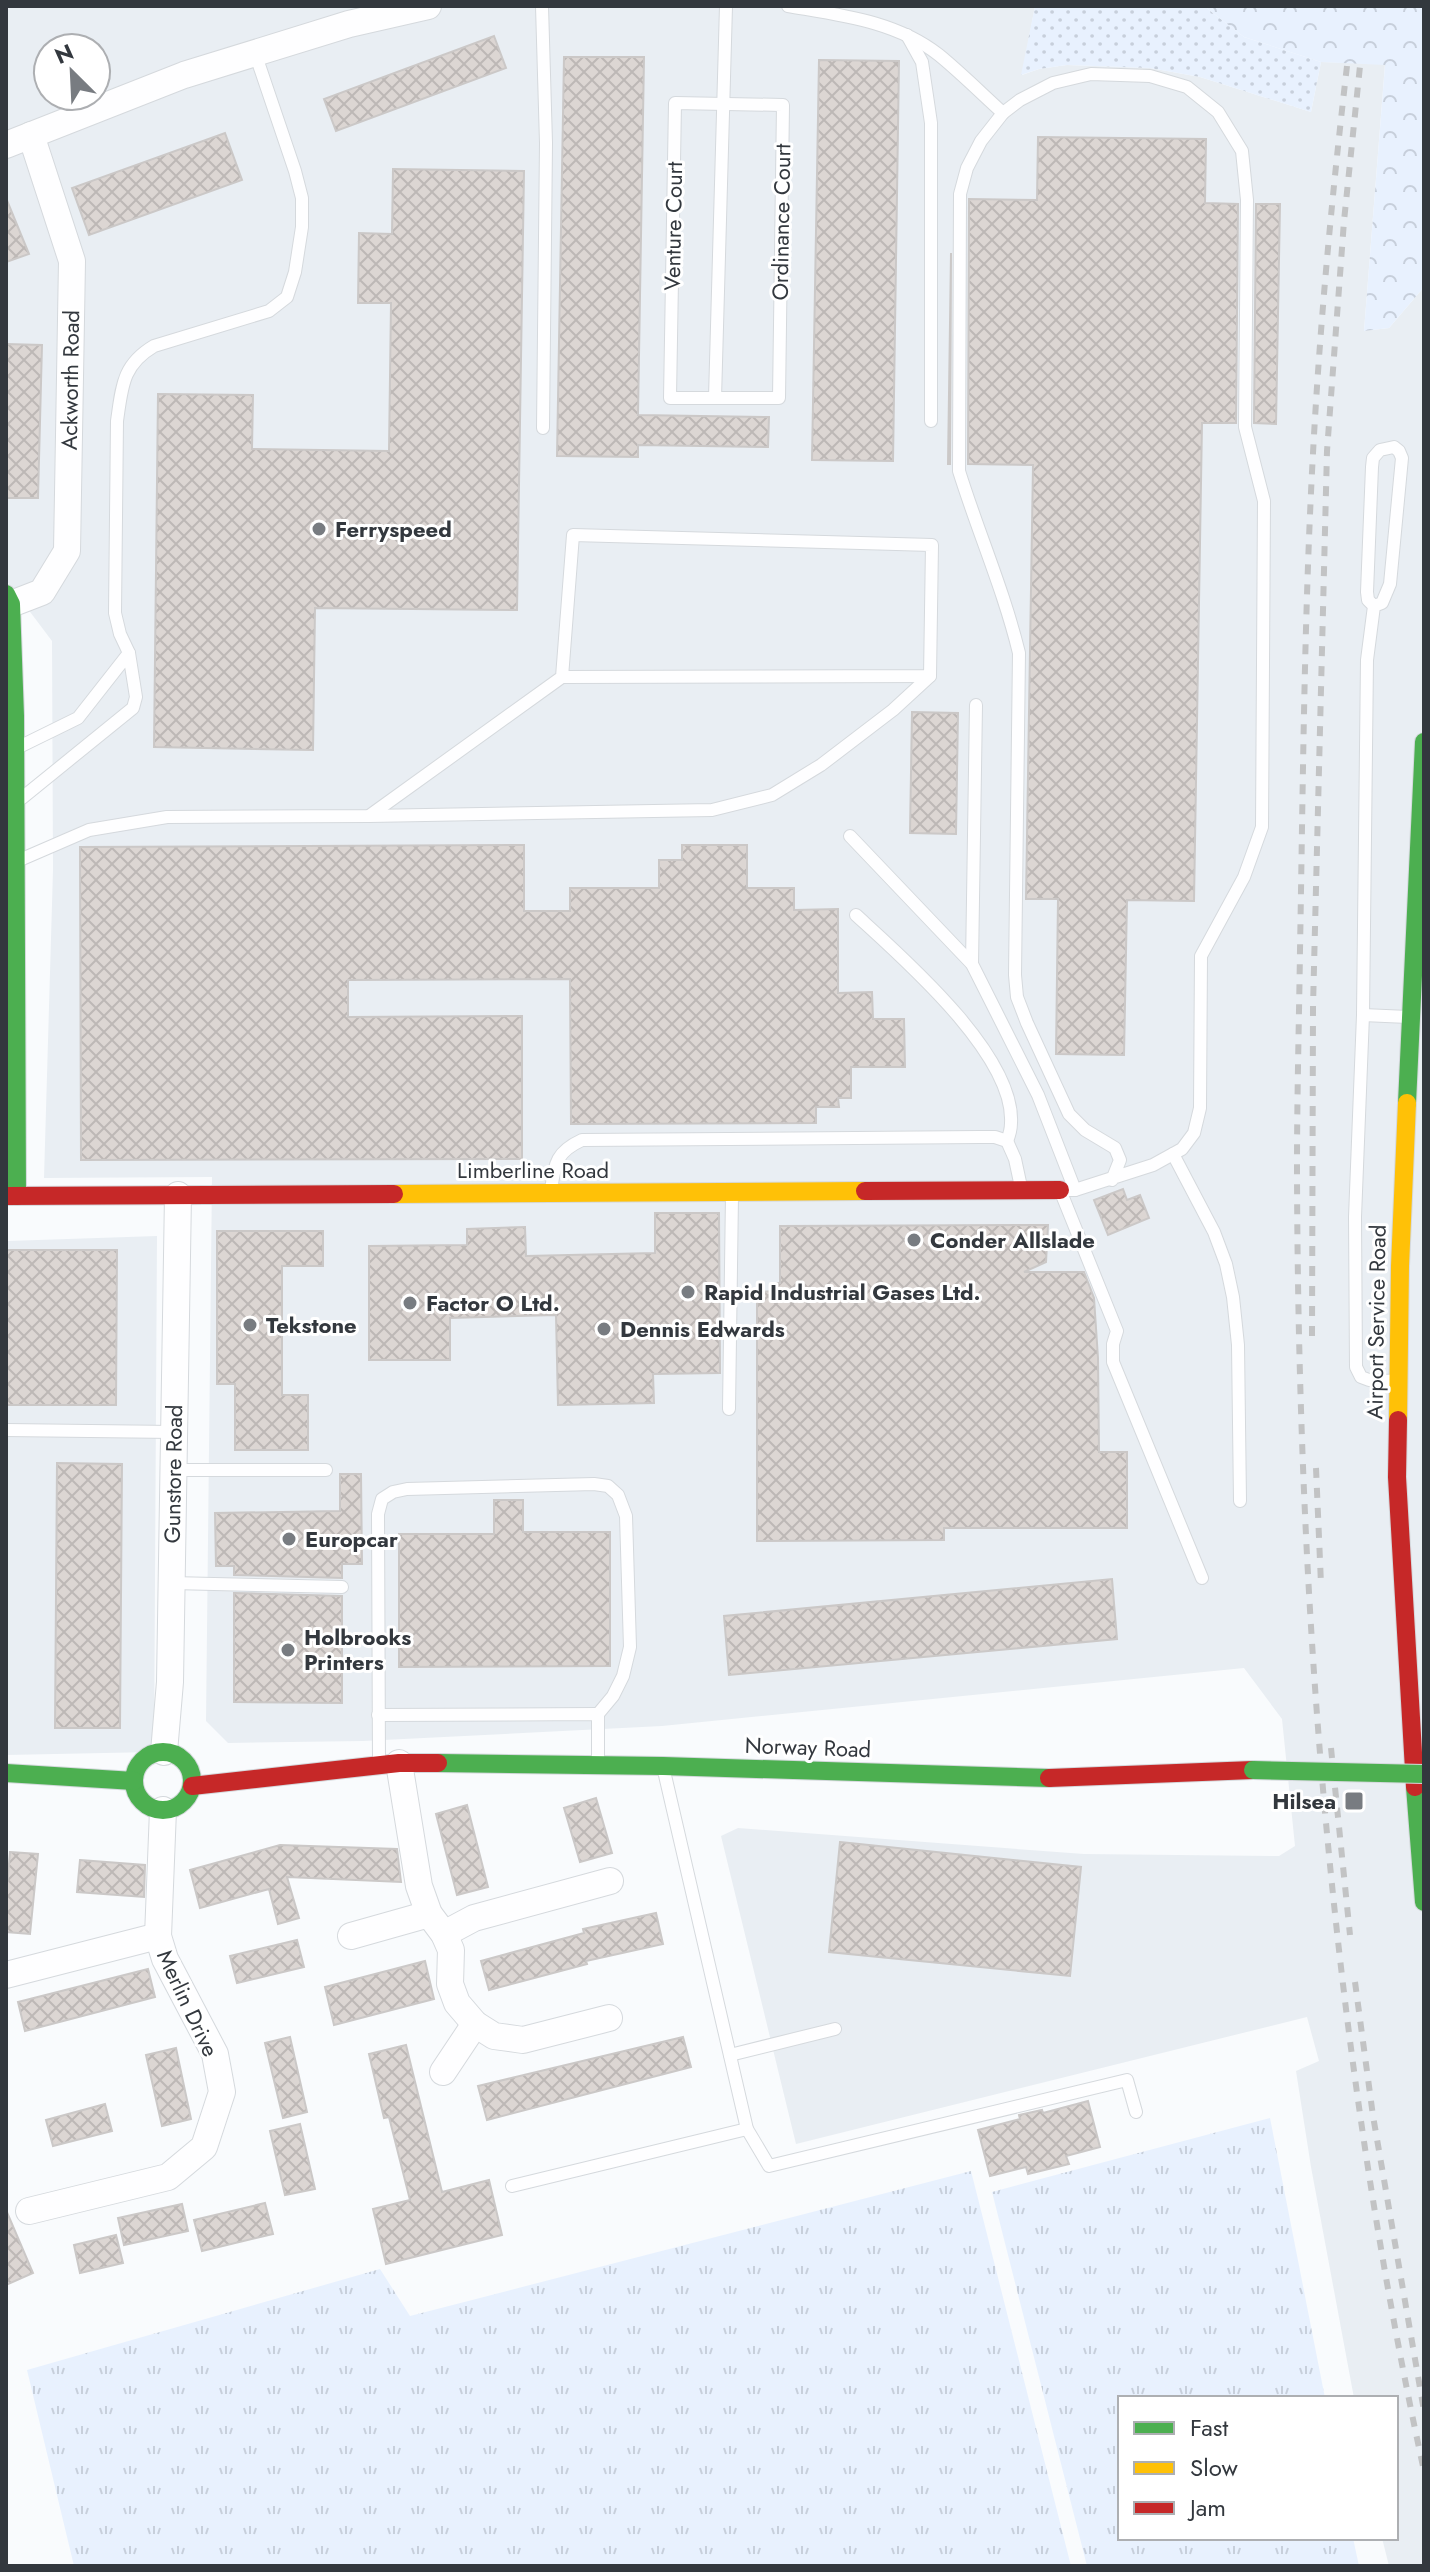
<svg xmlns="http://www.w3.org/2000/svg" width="1430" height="2572" viewBox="0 0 1430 2572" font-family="Jost,sans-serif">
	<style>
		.built { fill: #e9eef3; fill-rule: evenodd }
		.grass { fill: url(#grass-dots) }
		.forest { fill: url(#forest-crowns) }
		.park { fill: url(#park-tufts) }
		.building { fill: url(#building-cross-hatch); stroke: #cbc8c7; stroke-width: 2 }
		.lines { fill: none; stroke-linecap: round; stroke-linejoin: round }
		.lane-casing { stroke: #d5d9dd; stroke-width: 14 }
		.street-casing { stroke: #d5d9dd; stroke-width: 28 }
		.fast-casing { stroke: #d5d9dd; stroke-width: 20 }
		.slow-casing { stroke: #d5d9dd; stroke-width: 20 }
		.jam-casing { stroke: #d5d9dd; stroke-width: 20 }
		.lane { stroke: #fefeff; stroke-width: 12 }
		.street { stroke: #fefeff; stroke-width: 26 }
		.fast { stroke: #4caf50; stroke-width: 18 }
		.slow { stroke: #ffc107; stroke-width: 18 }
		.jam { stroke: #c62828; stroke-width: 18 }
		.rail { stroke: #c2c3c4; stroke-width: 6; stroke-dasharray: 10 10; stroke-linecap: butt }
		.fast-bridge-casing { stroke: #d5d9dd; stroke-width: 20; stroke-linecap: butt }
		.fast-bridge { stroke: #4caf50; stroke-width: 18 }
		.poi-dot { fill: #787c81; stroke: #fff; stroke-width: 3 }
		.labels { text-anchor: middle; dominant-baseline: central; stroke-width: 6; stroke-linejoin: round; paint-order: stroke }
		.street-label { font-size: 22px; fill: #33383e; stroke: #fff }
		.poi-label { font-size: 22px; font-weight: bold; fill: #33383e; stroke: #fff; text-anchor: start }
	</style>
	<defs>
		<pattern id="grass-dots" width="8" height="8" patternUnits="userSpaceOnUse" patternTransform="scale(2)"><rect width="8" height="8" fill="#e8f1fe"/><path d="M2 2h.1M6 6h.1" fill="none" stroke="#c7cfdb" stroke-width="1.8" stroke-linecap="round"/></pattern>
		<pattern id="forest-crowns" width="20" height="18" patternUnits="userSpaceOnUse" patternTransform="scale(2)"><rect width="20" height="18" fill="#e8f1fe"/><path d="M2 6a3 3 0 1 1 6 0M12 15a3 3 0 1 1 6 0" fill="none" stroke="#c7cfdb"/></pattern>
		<pattern id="park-tufts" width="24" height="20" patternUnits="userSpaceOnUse" patternTransform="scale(2)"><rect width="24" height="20" fill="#e8f1fe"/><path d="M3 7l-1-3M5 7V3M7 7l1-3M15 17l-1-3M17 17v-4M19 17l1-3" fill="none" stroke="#c7cfdb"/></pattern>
		<pattern id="building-cross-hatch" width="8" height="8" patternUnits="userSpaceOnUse" patternTransform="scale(2)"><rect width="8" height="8" fill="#dcd6d3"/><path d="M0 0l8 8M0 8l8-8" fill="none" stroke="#bdb8b6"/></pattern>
	</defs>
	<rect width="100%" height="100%" fill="#f9fbfd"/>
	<g class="built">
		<path d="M6,6H1035L1022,75L1039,69L1067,65L1150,68L1200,77L1311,112L1321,62L1385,64L1364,331L1389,328L1424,287V2566H1389L1382,2538H1396V2398H1354L1311,2167L1296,2071L1319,2061L1307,2017L796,2144L721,1836L738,1828L1084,1854L1279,1856L1295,1846L1282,1719L1244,1668L662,1726L363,1741L228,1743L206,1721L212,1177L44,1178L53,870L52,641L6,580ZM48,48H96V96H48Z"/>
		<polygon points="6,782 8,1241 157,1236 154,1752 6,1755"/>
	</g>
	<polygon class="grass" points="1035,6 1204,6 1244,37 1321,62 1311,112 1200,77 1150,68 1067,65 1039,69 1021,75"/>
	<polygon class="forest" points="1204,6 1424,6 1424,287 1389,328 1364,331 1385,65 1321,62 1244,37"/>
	<g class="park">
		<polygon points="1270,2118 1325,2398 1120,2398 1120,2538 1353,2538 1359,2566 1087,2566 992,2192"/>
		<polygon points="971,2171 1071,2566 74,2566 27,2370 380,2269 410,2316"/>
	</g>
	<g class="building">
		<polygon points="494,36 506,68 336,131 324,99"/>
		<polygon points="564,57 644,57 638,415 769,417 768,447 638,445 638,457 557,456"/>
		<polygon points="819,60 899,61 893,461 812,460"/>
		<polygon points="225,133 242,180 89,235 72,188"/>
		<polygon points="1038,137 1206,139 1205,203 1238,204 1236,423 1202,423 1194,901 1127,900 1124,1055 1056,1054 1058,899 1026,899 1033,465 968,464 969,199 1037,200"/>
		<polygon points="393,169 524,171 517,610 315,608 313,750 154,747 158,394 253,395 252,449 389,451 391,303 358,303 359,233 392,234"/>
		<polygon points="6,198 29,254 6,262"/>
		<polygon points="1256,204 1280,204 1276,424 1254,423"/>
		<polygon points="951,253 950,464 948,464"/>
		<polygon points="6,344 42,345 38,498 6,498"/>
		<polygon points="912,712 958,713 956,834 910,833"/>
		<polygon points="524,845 524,911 570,911 570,888 659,888 659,860 682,860 682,845 747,845 747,888 794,888 794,910 838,909 838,993 872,992 873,1019 904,1019 905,1067 851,1067 851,1098 838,1098 839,1107 816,1107 816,1123 571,1124 570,979 348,980 348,1017 522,1016 522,1159 81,1160 80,847"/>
		<polygon points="1123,1189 1127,1200 1140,1195 1149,1218 1108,1235 1094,1200"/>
		<polygon points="655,1213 719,1213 720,1373 653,1374 654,1403 558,1405 556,1315 450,1318 450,1360 369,1360 369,1246 467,1245 467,1229 525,1227 526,1256 655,1253"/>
		<polygon points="1048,1225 1046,1262 1024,1272 1084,1272 1094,1298 1098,1358 1099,1452 1127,1452 1127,1528 944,1528 944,1540 757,1541 757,1292 776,1291 776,1283 780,1283 780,1226"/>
		<polygon points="217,1231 323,1231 323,1266 282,1266 282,1395 308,1395 308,1450 235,1450 235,1384 217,1384"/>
		<polygon points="6,1250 117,1250 116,1405 6,1405"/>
		<polygon points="57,1463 122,1464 120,1728 55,1728"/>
		<polygon points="340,1474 361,1474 362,1564 342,1564 342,1578 234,1575 234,1566 216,1566 215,1513 340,1511"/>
		<polygon points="494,1500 523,1500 523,1532 610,1532 610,1666 399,1667 399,1534 494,1534"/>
		<polygon points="1112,1579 1117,1639 729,1675 724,1616"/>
		<polygon points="234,1593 342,1596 342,1703 234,1702"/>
		<polygon points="596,1798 612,1853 580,1862 564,1808"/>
		<polygon points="467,1805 488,1887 457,1895 436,1814"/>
		<polygon points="840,1842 1081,1867 1070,1976 829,1952"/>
		<polygon points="280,1845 397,1849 401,1882 287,1877 299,1918 278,1924 269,1889 200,1908 190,1870"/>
		<polygon points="10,1852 38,1854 30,1934 6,1932 6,1898"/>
		<polygon points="80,1860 145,1865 144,1897 77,1892"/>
		<polygon points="656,1913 663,1944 586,1961 587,1964 489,1990 481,1961 584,1933 583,1929"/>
		<polygon points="297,1940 304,1967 237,1983 230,1956"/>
		<polygon points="425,1961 434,1999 334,2025 325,1987"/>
		<polygon points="148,1969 155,1997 25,2031 18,2002"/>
		<polygon points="290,2037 307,2112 283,2118 265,2043"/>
		<polygon points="683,2037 691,2067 487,2120 478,2086"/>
		<polygon points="406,2045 442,2192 489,2180 502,2235 386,2264 373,2209 410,2200 389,2117 384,2118 369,2054"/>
		<polygon points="176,2048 191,2119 162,2126 146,2055"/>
		<polygon points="1088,2101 1100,2147 1066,2156 1069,2164 1028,2174 1026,2167 990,2176 978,2130 1020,2119 1019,2115 1042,2110 1043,2113"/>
		<polygon points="105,2104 112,2131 53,2146 46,2120"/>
		<polygon points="300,2124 315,2189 285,2195 270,2131"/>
		<polygon points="265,2203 273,2234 202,2251 194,2220"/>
		<polygon points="182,2204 188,2231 124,2245 118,2218"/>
		<polygon points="6,2210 33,2273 6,2285"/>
		<polygon points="116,2235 123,2263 80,2273 74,2245"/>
	</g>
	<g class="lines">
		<g class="lane-casing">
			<g id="lane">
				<polyline points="542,6 546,143 543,428"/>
				<path d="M788,6C840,15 896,21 939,55C961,73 982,94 1003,113"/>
				<polyline points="907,35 922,62 931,123 931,421"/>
				<polygon points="675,103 783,105 779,398 670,398"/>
				<polyline points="715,398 726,6"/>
				<polyline points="1374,606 1382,603 1390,584 1402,458 1399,451 1394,447 1380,450 1373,458 1372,467 1367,592 1368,600 1374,606 1367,660 1363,1015 1355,1217 1356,1367 1361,1377 1369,1380 1395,1381"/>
				<path d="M129,653L120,634L115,613L117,421C122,387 122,365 154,346L269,311L287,297L295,272L302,227V198L295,171L255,53"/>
				<polyline points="21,746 78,718 129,653 136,697 133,708 22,798"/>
				<polyline points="369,816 712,810 772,795 821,765 893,710 930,676"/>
				<polyline points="850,836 972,964 1038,1095 1075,1190"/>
				<polyline points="22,859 89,830 167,817 369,816 562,677 930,676 932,545 573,535 562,677"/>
				<path d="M856,915C903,958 1015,1055 1011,1123C1011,1129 1009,1136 1007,1141"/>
				<polyline points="972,964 976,705"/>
				<polyline points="1363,1015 1408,1017"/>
				<polyline points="1173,1154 1214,1232 1226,1264 1233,1297 1238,1345 1240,1501"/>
				<path d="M1112,1180L1120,1160L1115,1148L1085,1130L1069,1114L1027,1023L1017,997L1015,975L1019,653C1004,591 978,532 959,471L960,194L967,168L981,141L1003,113L1020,100L1053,83L1091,74L1150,76L1187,87L1218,112L1242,151L1247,200L1245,427L1264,501L1262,827L1244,877L1201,956L1200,1108L1194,1133L1182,1149L1153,1165L1075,1190H1060L1117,1331L1113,1344V1362L1202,1578"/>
				<path d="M551,1190C555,1163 556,1152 582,1140L980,1137H995L1007,1141L1015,1159L1021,1187"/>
				<polyline points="729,1409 732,1196"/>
				<polyline points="6,1430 174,1432"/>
				<polyline points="173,1470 326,1470"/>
				<polyline points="172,1583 342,1587"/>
				<polyline points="378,1715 598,1714 598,1762"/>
				<polyline points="379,1764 378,1514 382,1499 393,1492 407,1489 594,1484 608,1486 618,1495 626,1516 630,1647 623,1676 613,1696 598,1714"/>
				<polyline points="664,1771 747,2129 769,2166 1127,2080 1136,2112"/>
				<polyline points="730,2055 835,2029"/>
				<polyline points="512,2186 747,2129"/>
			</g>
		</g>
		<g class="street-casing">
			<g id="street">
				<polyline points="6,145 184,75 349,24 428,6"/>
				<polyline points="11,604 42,592 67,551 72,261 31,135"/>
				<polyline points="164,1752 170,1682 178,1195"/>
				<polyline points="399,1763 419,1886 429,1914 444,1934 451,1950 450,1984 457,2003 475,2024 494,2036 523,2040 609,2018"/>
				<polyline points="444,1934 474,1918 610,1881"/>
				<polyline points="351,1936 429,1914"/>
				<polyline points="6,1975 158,1936"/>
				<polyline points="443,2072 475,2024"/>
				<polyline points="29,2211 168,2177 204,2147 222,2092 215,2054 165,1959 158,1936 163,1810"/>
			</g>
		</g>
		<g class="fast-casing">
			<g id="fast">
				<polyline points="6,594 11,604 15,716 17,1196"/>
				<polyline points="1407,1103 1424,742"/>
				<circle cx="163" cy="1781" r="29"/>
				<polyline points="438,1763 663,1766 1049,1778"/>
				<polyline points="6,1773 134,1781"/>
				<polyline points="1415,1787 1424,1902"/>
			</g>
		</g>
		<g class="slow-casing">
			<g id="slow">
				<polyline points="394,1194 865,1191"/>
				<polyline points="1398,1420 1400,1266 1407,1103"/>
			</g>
		</g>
		<g class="jam-casing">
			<g id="jam">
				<polyline points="865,1191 1060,1190"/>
				<polyline points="6,1196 394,1194"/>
				<polyline points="1398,1420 1397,1477 1415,1787"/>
				<polyline points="1049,1778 1253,1770"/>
				<polyline points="192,1786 399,1763 438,1763"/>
			</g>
		</g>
		<use href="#lane" class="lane"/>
		<use href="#street" class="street"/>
		<use href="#fast" class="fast"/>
		<use href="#slow" class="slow"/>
		<use href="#jam" class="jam"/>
		<g class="rail">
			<path d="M1347,66C1332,195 1320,323 1313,453C1304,618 1303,784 1300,950C1299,1023 1297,1096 1297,1168C1298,1604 1331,2044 1424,2471"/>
			<polyline points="1312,1336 1313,1007 1327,451 1344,221 1360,66"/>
			<polyline points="1316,1468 1321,1584"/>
			<polyline points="1331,1748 1350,1935"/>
			<polyline points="1355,1982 1373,2116 1424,2411"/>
		</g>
		<g class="fast-bridge-casing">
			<polyline id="fast-bridge" points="1253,1770 1424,1774"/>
		</g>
		<use href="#fast-bridge" class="fast-bridge"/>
	</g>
	<g class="poi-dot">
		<circle cx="319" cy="529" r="8"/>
		<circle cx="914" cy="1240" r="8"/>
		<circle cx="688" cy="1292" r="8"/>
		<circle cx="410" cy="1303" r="8"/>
		<circle cx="250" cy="1325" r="8"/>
		<circle cx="604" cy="1329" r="8"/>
		<circle cx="289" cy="1539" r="8"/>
		<circle cx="288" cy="1650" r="8"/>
		<rect x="1344" y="1791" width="20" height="20" rx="4"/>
	</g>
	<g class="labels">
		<g class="street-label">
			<text transform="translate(781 222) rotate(-89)">Ordinance Court</text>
			<text transform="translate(673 226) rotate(-89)">Venture Court</text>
			<text transform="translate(70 380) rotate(-89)">Ackworth Road</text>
			<text x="533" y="1170">Limberline Road</text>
			<text transform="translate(1376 1322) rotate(-89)">Airport Service Road</text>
			<text transform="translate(173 1474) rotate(-89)">Gunstore Road</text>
			<text transform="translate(808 1747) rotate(2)">Norway Road</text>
			<text transform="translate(188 2003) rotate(65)">Merlin Drive</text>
		</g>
		<g class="poi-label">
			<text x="335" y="529">Ferryspeed</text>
			<text x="930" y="1240">Conder Allslade</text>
			<text x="704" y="1292">Rapid Industrial Gases Ltd.</text>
			<text x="426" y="1303">Factor O Ltd.</text>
			<text x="266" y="1325">Tekstone</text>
			<text x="620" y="1329">Dennis Edwards</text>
			<text x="305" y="1539">Europcar</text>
			<text x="304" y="1637">Holbrooks<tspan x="304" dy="25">Printers</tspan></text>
			<text x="1336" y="1801" text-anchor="end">Hilsea</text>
		</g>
	</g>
	<rect width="1430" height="2572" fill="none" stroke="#33383e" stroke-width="16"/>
	<rect x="1118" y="2396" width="280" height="144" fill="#ffffff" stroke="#adafb2" stroke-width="2"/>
	<rect x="1134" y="2422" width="40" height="12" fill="#4caf50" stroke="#adafb2" stroke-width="2"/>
	<text x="1190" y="2436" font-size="24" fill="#33383e">Fast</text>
	<rect x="1134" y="2462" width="40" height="12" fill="#ffc107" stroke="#adafb2" stroke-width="2"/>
	<text x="1190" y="2476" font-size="24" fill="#33383e">Slow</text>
	<rect x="1134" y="2502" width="40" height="12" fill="#c62828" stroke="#adafb2" stroke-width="2"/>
	<text x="1190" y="2516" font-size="24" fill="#33383e">Jam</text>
	<g transform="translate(72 72) rotate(336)"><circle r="38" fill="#ffffff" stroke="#adafb2" stroke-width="2"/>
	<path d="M0-6L14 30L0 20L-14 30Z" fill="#787c81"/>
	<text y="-12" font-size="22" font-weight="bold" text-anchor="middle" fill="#33383e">N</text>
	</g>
</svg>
